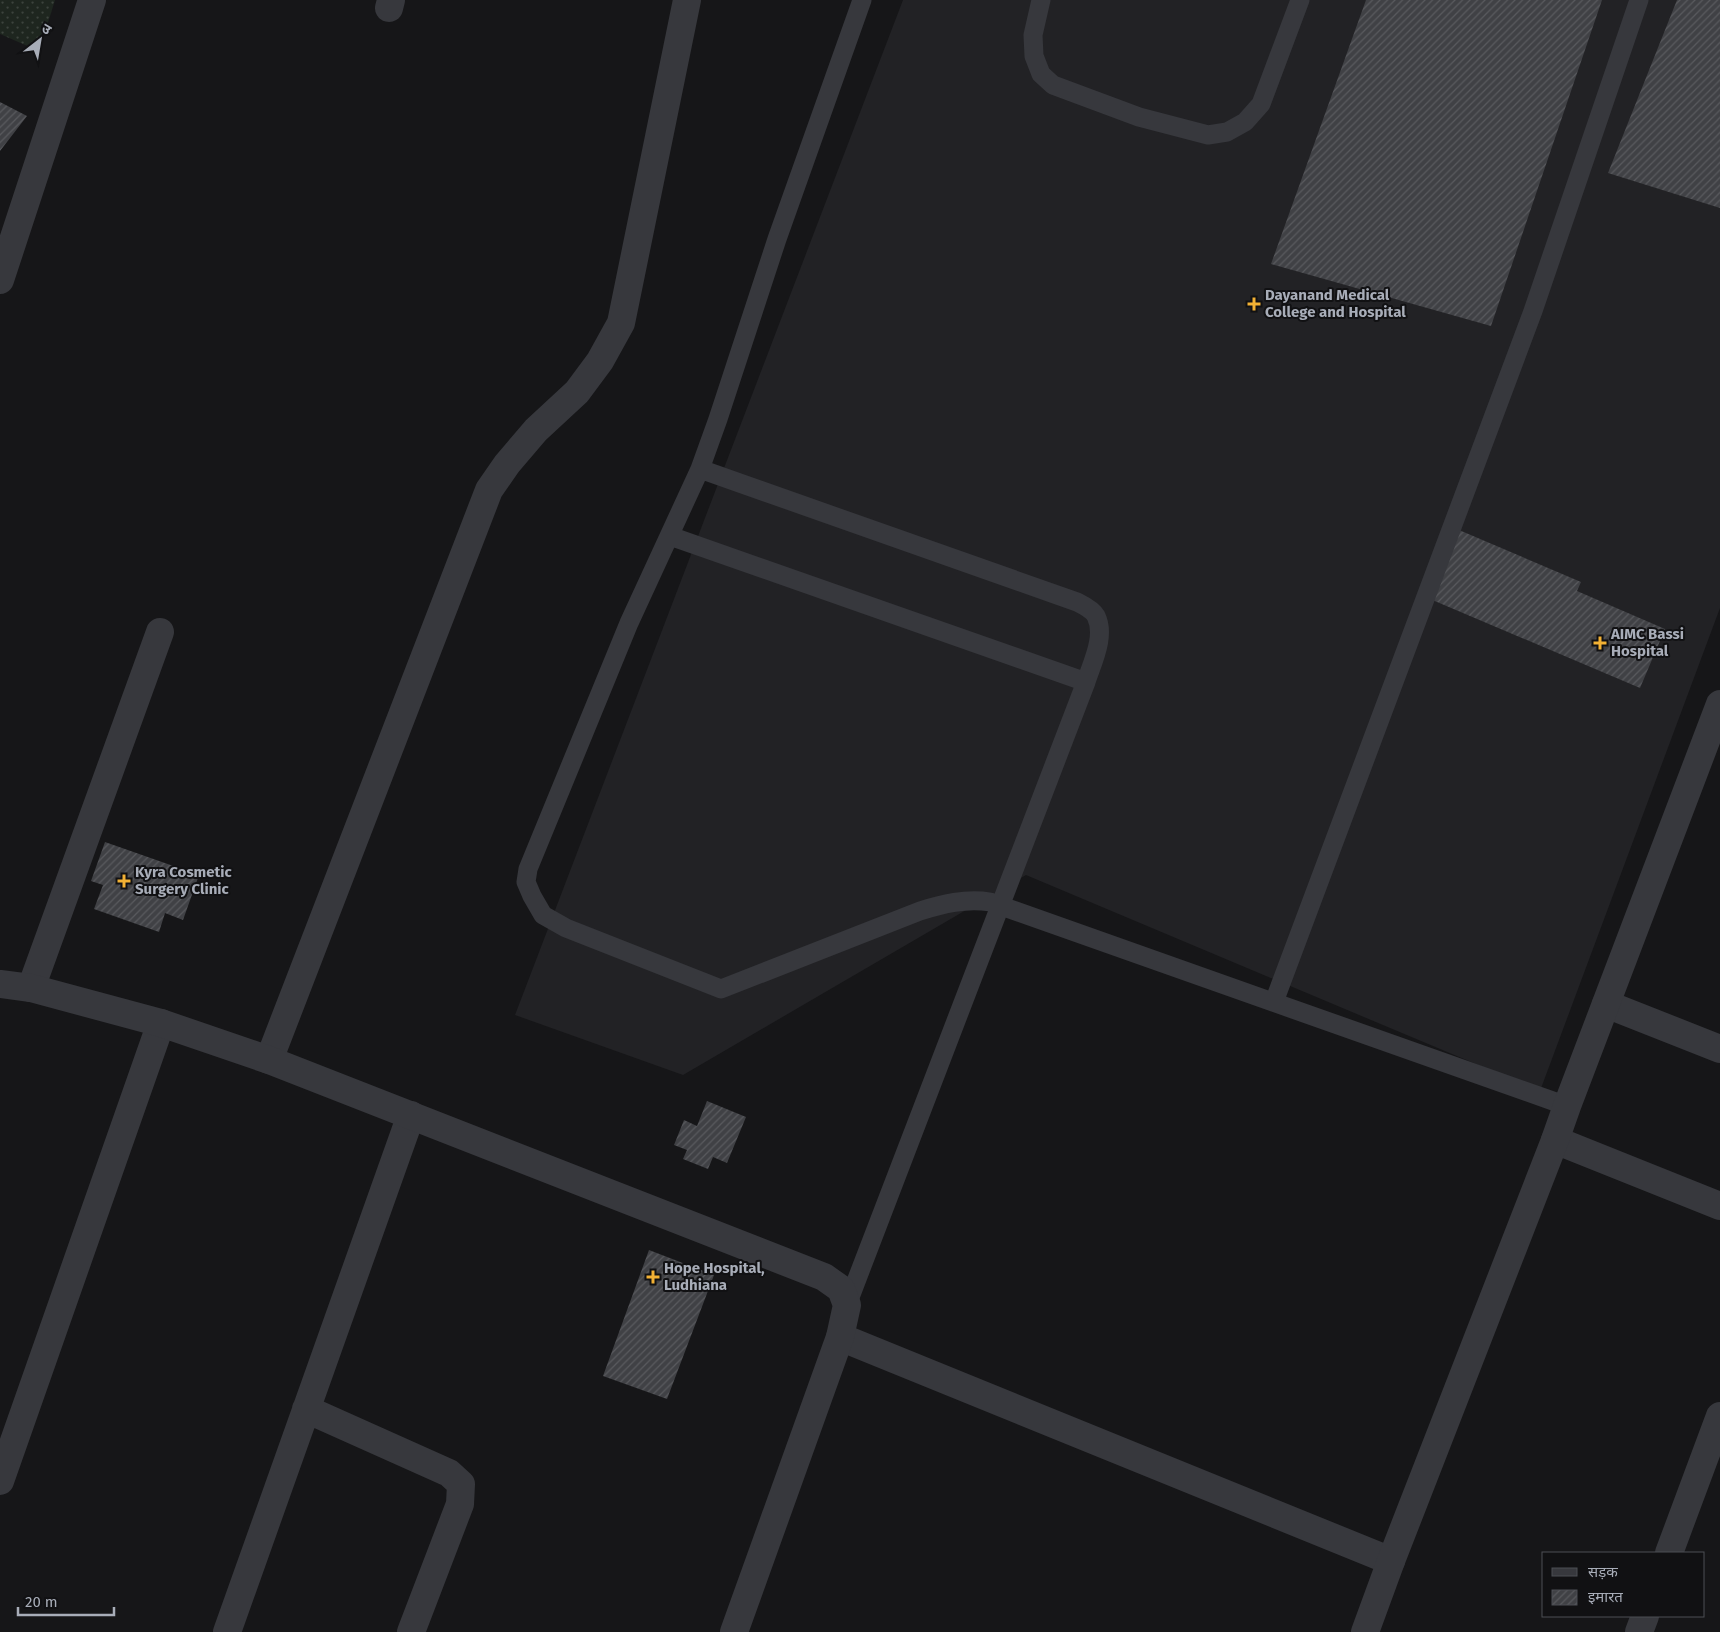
<svg xmlns="http://www.w3.org/2000/svg" width="1720" height="1632" font-family="'Fira Sans','Noto Sans Devanagari',sans-serif">
	<style>
		.built { fill: #222225 }
		.park { fill: url(#park-dots) }
		.building { fill: url(#building-hatch) }
		.lines { fill: none; stroke-linecap: round; stroke-linejoin: round }
		.service { stroke: #37383d; stroke-width: 19 }
		.minor { stroke: #37383d; stroke-width: 28 }
		.tertiary { stroke: #37383d; stroke-width: 28 }
		.poi-dot { fill: #f2b134; stroke: #111113; stroke-width: 2 }
		.labels { text-anchor: middle; stroke-width: 4; stroke-linejoin: round; paint-order: stroke }
		.poi-label { font-size: 15px; font-weight: bold; fill: #a8adb8; stroke: #111113; text-anchor: start }
	</style>
	<defs>
		<pattern id="park-dots" width="8" height="8" patternUnits="userSpaceOnUse" patternTransform="scale(1.25)"><rect width="8" height="8" fill="#1e261f"/><path d="M2 2h.1M6 6h.1" fill="none" stroke="#3c433d" stroke-width="1.8" stroke-linecap="round"/></pattern>
		<pattern id="building-hatch" width="6" height="6" patternUnits="userSpaceOnUse" patternTransform="scale(1.25)"><rect width="6" height="6" fill="#404145"/><path d="M-1 1l2-2M0 6l6-6M5 7l2-2" fill="none" stroke="#595a5e"/></pattern>
	</defs>
	<rect width="100%" height="100%" fill="#161618"/>
	<path class="built" d="M903,0h817v608l-180,483 -514,-216 -343,200 -168,-60z"/>
	<path class="park" d="M0,0h55l-16,51 -39,-17z"/>
	<path class="building" d="M1366,0h236l-111,326 -220,-62z
		M1677,0h43v208l-112,-35z
		M0,102l27,14 -27,35z
		M1459,530l122,52 -4,9 88,38 -25,59 -210,-89z
		M105,842l94,33 -16,45 -18,-7 -6,19 -65,-23 9,-24 -12,-4z
		M707,1101l39,16 -19,46 -14,-6 -5,12 -25,-10 4,-9 -13,-5 10,-25 13,6z
		M649,1250l65,25 -47,124 -64,-23z"/>
	<g class="lines">
		<path class="service" d="M862,0l-85,239 -59,180 -18,50 -71,154 -101,246 -2,13 6,14 11,19 23,13 155,61 199,-78c22,-7 46,-13 70,-9l577,204
			M1041,0l-8,35 1,21 7,18 12,11 86,32 69,18 19,-3 18,-10 16,-18 39,-104
			M700,469l377,133c6,3 15,7 19,14 10,20 -4,47 -10,66l-239,623
			M670,536l416,146
			M1274,1002l259,-691 106,-311"/>
		<path class="minor" d="M389,8l2,-8
			M0,280l92,-280
			M31,988l129,-356
			M1606,1004l114,45
			M269,1060l220,-570 18,-26 29,-34 41,-38 23,-31 21,-38 66,-323
			M1555,1140l165,66
			M840,1337l551,224
			M306,1409l143,64 12,11 -1,20 -49,128
			M0,1481l161,-458
			M1669,1553l51,-137
			M227,1632l184,-517
			M1639,1632l6,-16"/>
		<path class="tertiary" d="M0,984l31,4 130,35 108,37 555,217 17,12 6,16 -7,32 -106,295
			M1365,1632l26,-71 164,-421 12,-34 153,-402"/>
	</g>
	<g class="poi-dot">
		<path d="M1251.5 296.5h5v5h5v5h-5v5h-5v-5h-5v-5h5z"/>
		<path d="M1597.5 635.5h5v5h5v5h-5v5h-5v-5h-5v-5h5z"/>
		<path d="M121.5 873.5h5v5h5v5h-5v5h-5v-5h-5v-5h5z"/>
		<path d="M650.5 1269.5h5v5h5v5h-5v5h-5v-5h-5v-5h5z"/>
	</g>
	<g class="labels">
		<g class="poi-label">
			<text x="1265" y="300">Dayanand Medical<tspan x="1265" dy="17">College and Hospital</tspan></text>
			<text x="1611" y="639">AIMC Bassi<tspan x="1611" dy="17">Hospital</tspan></text>
			<text x="135" y="877">Kyra Cosmetic<tspan x="135" dy="17">Surgery Clinic</tspan></text>
			<text x="664" y="1273">Hope Hospital,<tspan x="664" dy="17">Ludhiana</tspan></text>
		</g>
	</g>
	<rect x="1542" y="1552" width="162" height="65" fill="#111113" stroke="#4d4f55"/>
	<rect x="1552" y="1568" width="25" height="8" fill="#37383d" stroke="#4d4f55"/>
	<text x="1588" y="1577" font-size="15" fill="#a8adb8">सड़क</text>
	<rect x="1552" y="1590" width="25" height="15" fill="url(#building-hatch)" stroke="#4d4f55"/>
	<text x="1588" y="1602" font-size="15" fill="#a8adb8">इमारत</text>
	<g transform="translate(40 40) rotate(31)" stroke="#111113" stroke-width="4" paint-order="stroke">
	<path d="M0-4L9 19L0 12L-9 19Z" fill="#a8adb8"/>
	<text y="-8" font-size="14" font-weight="bold" text-anchor="middle" fill="#a8adb8">उ</text>
	</g>
	<path d="M18 1607v8h96v-8" fill="none" stroke="#a8adb8" stroke-width="2.5"/>
	<text x="25" y="1607" font-size="15" fill="#a8adb8" stroke="#111113" stroke-width="4" paint-order="stroke">20 m</text>
</svg>
